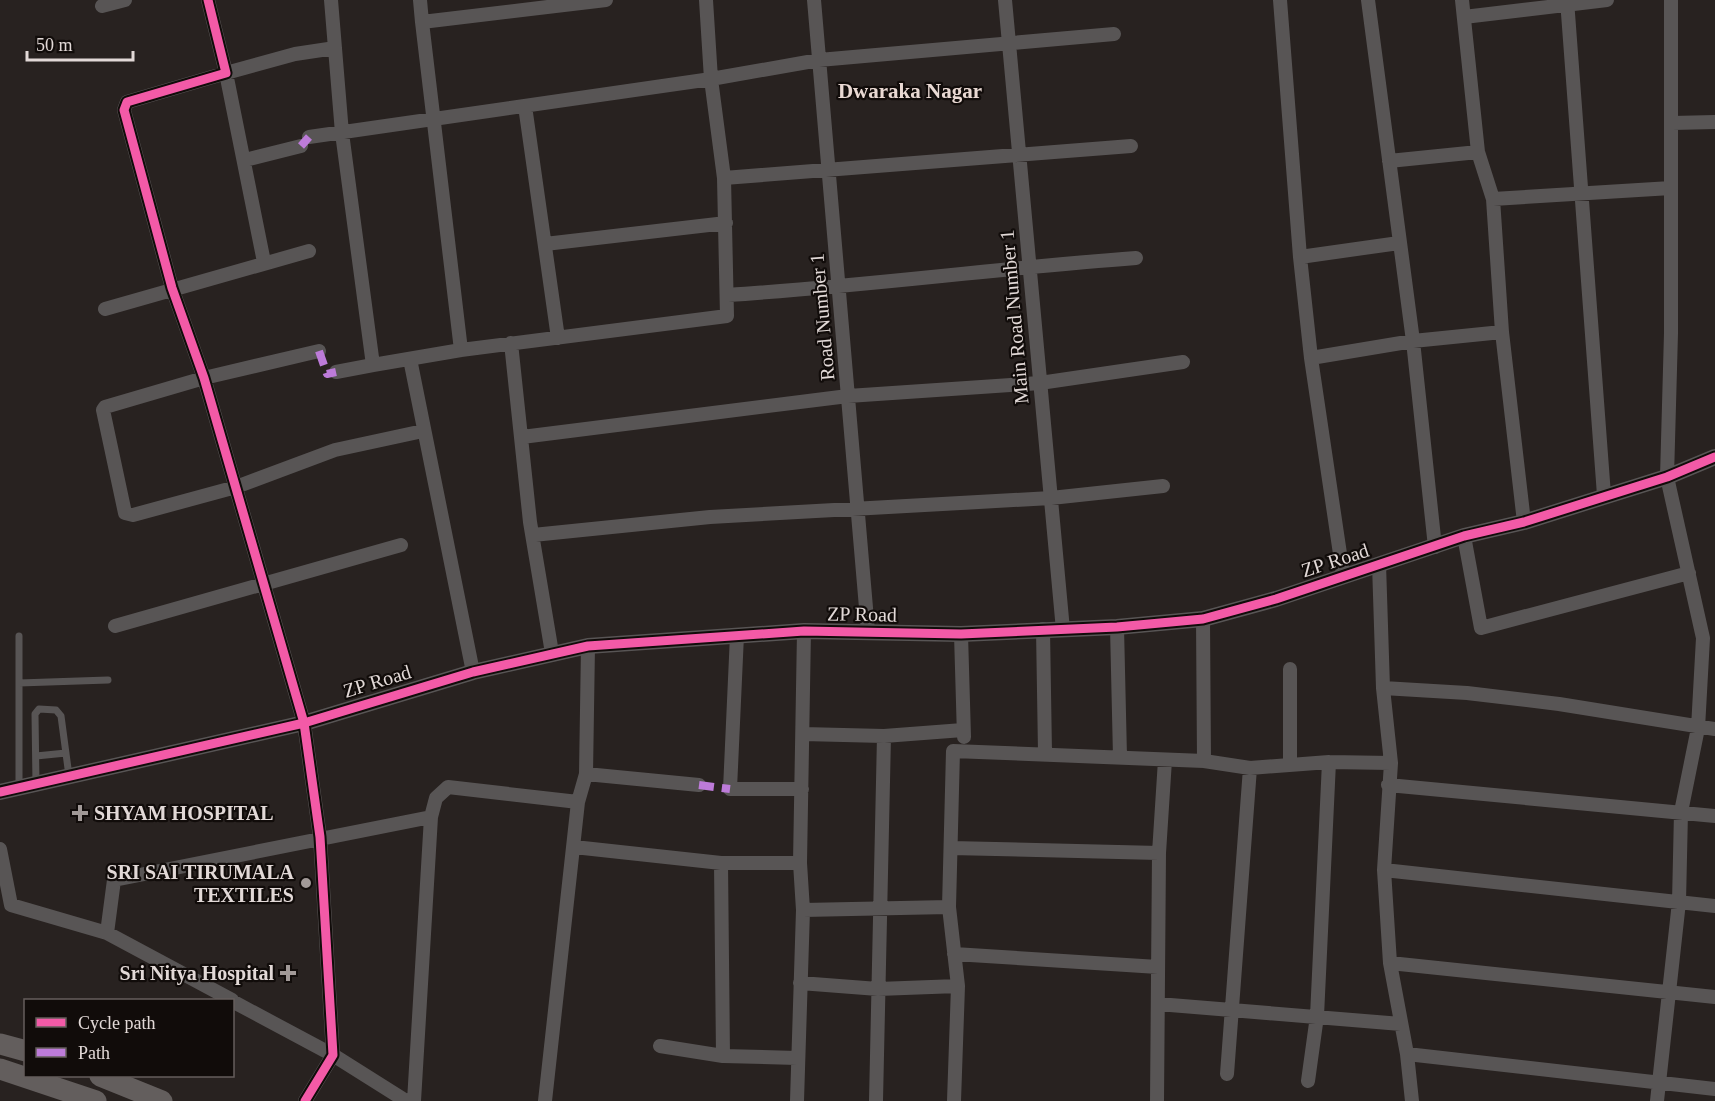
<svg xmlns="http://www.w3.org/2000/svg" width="1715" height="1101" font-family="'Times New Roman',serif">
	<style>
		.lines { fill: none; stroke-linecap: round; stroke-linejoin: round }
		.service { stroke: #585555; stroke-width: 7 }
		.minor { stroke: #585555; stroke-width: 14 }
		.tertiary { stroke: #585555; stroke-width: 16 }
		.primary { stroke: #635e5d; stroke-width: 21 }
		.quiet { stroke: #bd7bd9; stroke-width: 8; stroke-dasharray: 15 8; stroke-linecap: butt }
		.cycleway-casing { stroke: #110c0a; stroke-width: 13 }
		.cycleway { stroke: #f35aa7; stroke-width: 9 }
		.poi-dot { fill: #a19997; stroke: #110c0a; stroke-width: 2 }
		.labels { text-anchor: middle; stroke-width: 4.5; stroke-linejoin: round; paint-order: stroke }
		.street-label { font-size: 20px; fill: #e2d9d7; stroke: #110c0a }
		.poi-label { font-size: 20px; font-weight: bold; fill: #e2d9d7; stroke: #110c0a; text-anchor: end }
		.neighbourhood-label { font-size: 21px; font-weight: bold; fill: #e9d9d3; stroke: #110c0a }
	</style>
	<rect width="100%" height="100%" fill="#282220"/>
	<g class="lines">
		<path class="service" d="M19,683l89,-3
			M36,756l30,-3
			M36,784l-1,-70 4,-5 17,1 5,6 8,60
			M19,787v-151"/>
		<path class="minor" d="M208,0l18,73 -99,29 -3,8 48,178 32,90 100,345 16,114 13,218 -28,46
			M331,0l11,133 31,232 88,-15 266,-34 -3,-138 -13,-99 -5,-79
			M420,0l2,22
			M814,0l54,631
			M1005,0l58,630
			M1280,0l20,257 11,101 32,216
			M1368,0l45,341 22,206
			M1462,0l16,152 15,47 9,133 22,190
			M1567,0l37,495
			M102,6l23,-6
			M1464,17l143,-17
			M525,106l33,232
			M1672,123l43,-1
			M309,137l402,-58 108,-19 295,-26
			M245,160l56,-14
			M1389,161l89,-9
			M724,178l407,-32
			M1493,199l178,-11
			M545,244l181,-21
			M1300,257l99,-14
			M264,262l-38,-189 69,-19 40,-6
			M728,295c136,-9 272,-27 408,-37
			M105,309l204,-58
			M511,343l19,179 22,131
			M461,350l-39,-328 184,-22
			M319,351l-115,27 -99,29 -2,3 22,103 8,2 103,-28 99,-37 88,-19
			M1311,358l102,-17 89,-9
			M410,359l63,313
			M336,372l37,-7
			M522,437l326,-41 192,-13 143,-21
			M533,535l177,-18 341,-19 112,-12
			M1464,536l17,92 208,-55
			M1379,564l4,124 8,75 -7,107 6,93 17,91 5,47
			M1203,619l1,142
			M115,626l286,-81
			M1117,627l3,130
			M1043,629l2,124
			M961,634l3,103
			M737,635l-7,154h72
			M1290,669v96
			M1383,688l84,5 92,11 156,25
			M803,734l81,2 79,-6
			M586,774l113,11
			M1388,785l327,31
			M574,847l147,16h79
			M951,848l208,5
			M0,849l11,56 96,28 125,67
			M721,863l2,193
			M1384,870l331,36
			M803,910l146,-3
			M107,933l7,-53 317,-63
			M954,954l204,13
			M1390,963l325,34
			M800,983l78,6 80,-3
			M232,1001l101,54 73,46
			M1158,1004l243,20
			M660,1046l63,10 74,2
			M1407,1054l308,35
			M1227,1074l23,-306
			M1308,1081l9,-65 12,-254
			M414,1101l17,-284 5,-19 12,-11 130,15
			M545,1101l33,-299 8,-28 2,-128
			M797,1101l6,-191 -3,-47 4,-232
			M876,1101l8,-365
			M954,1101l4,-115 -9,-79 4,-156 251,10 46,7 79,-6 62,1
			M1157,1101l2,-248 6,-93
			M1657,1101l22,-199 2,-90 17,-84 5,-90 -36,-161 4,-144v-333"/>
		<path class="tertiary" d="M0,792l304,-69 169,-51 115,-26 216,-15 157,3 156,-7 86,-8 73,-20 188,-63 60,-14 143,-45 48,-20"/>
		<path class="primary" d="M0,1044l26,7
			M0,1069l96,32
			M100,1076l62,25"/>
		<path class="quiet" d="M301,146l8,-9
			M319,351l8,23 9,-2
			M699,785l31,4"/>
		<g class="cycleway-casing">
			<path id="cycleway" d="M208,0l18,73 -99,29 -3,8 48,178 32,90 100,345 16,114 13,218 -28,46
				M0,792l304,-69 169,-51 115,-26 216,-15 157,3 156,-7 86,-8 73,-20 188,-63 60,-14 143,-45 48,-20"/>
		</g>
		<use href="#cycleway" class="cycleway"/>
	</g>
	<g class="poi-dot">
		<path d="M77 804h6v6h6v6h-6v6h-6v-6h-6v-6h6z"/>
		<circle cx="306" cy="883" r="6"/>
		<path d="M285 964h6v6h6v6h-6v6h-6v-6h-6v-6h6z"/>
	</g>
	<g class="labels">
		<g class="street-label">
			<text transform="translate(822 317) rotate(-95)" y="7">Road Number 1</text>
			<text transform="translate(1014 317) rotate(-95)" y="7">Main Road Number 1</text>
			<text transform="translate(1335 560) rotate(-18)" y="7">ZP Road</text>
			<text transform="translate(862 614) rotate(1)" y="7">ZP Road</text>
			<text transform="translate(377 681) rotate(-17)" y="7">ZP Road</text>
		</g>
		<g class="poi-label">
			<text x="94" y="820" text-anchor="start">SHYAM HOSPITAL</text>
			<text x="294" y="879">SRI SAI TIRUMALA<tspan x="294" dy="23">TEXTILES</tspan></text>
			<text x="274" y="980">Sri Nitya Hospital</text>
		</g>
		<g class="neighbourhood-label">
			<text x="910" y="98">Dwaraka Nagar</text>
		</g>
	</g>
	<rect x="24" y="999" width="210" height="78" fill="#110c0a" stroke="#655e5c" stroke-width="1.5"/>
	<rect x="36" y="1018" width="30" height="9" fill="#f35aa7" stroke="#655e5c" stroke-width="1.5"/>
	<text x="78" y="1029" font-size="18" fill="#e2d9d7">Cycle path</text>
	<rect x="36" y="1048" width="30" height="9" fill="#bd7bd9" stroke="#655e5c" stroke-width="1.5"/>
	<text x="78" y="1059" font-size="18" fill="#e2d9d7">Path</text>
	<path d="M27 51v9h106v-9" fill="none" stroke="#e2d9d7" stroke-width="3"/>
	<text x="36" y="51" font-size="18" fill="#e2d9d7" stroke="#110c0a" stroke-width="4.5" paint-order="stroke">50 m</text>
</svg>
